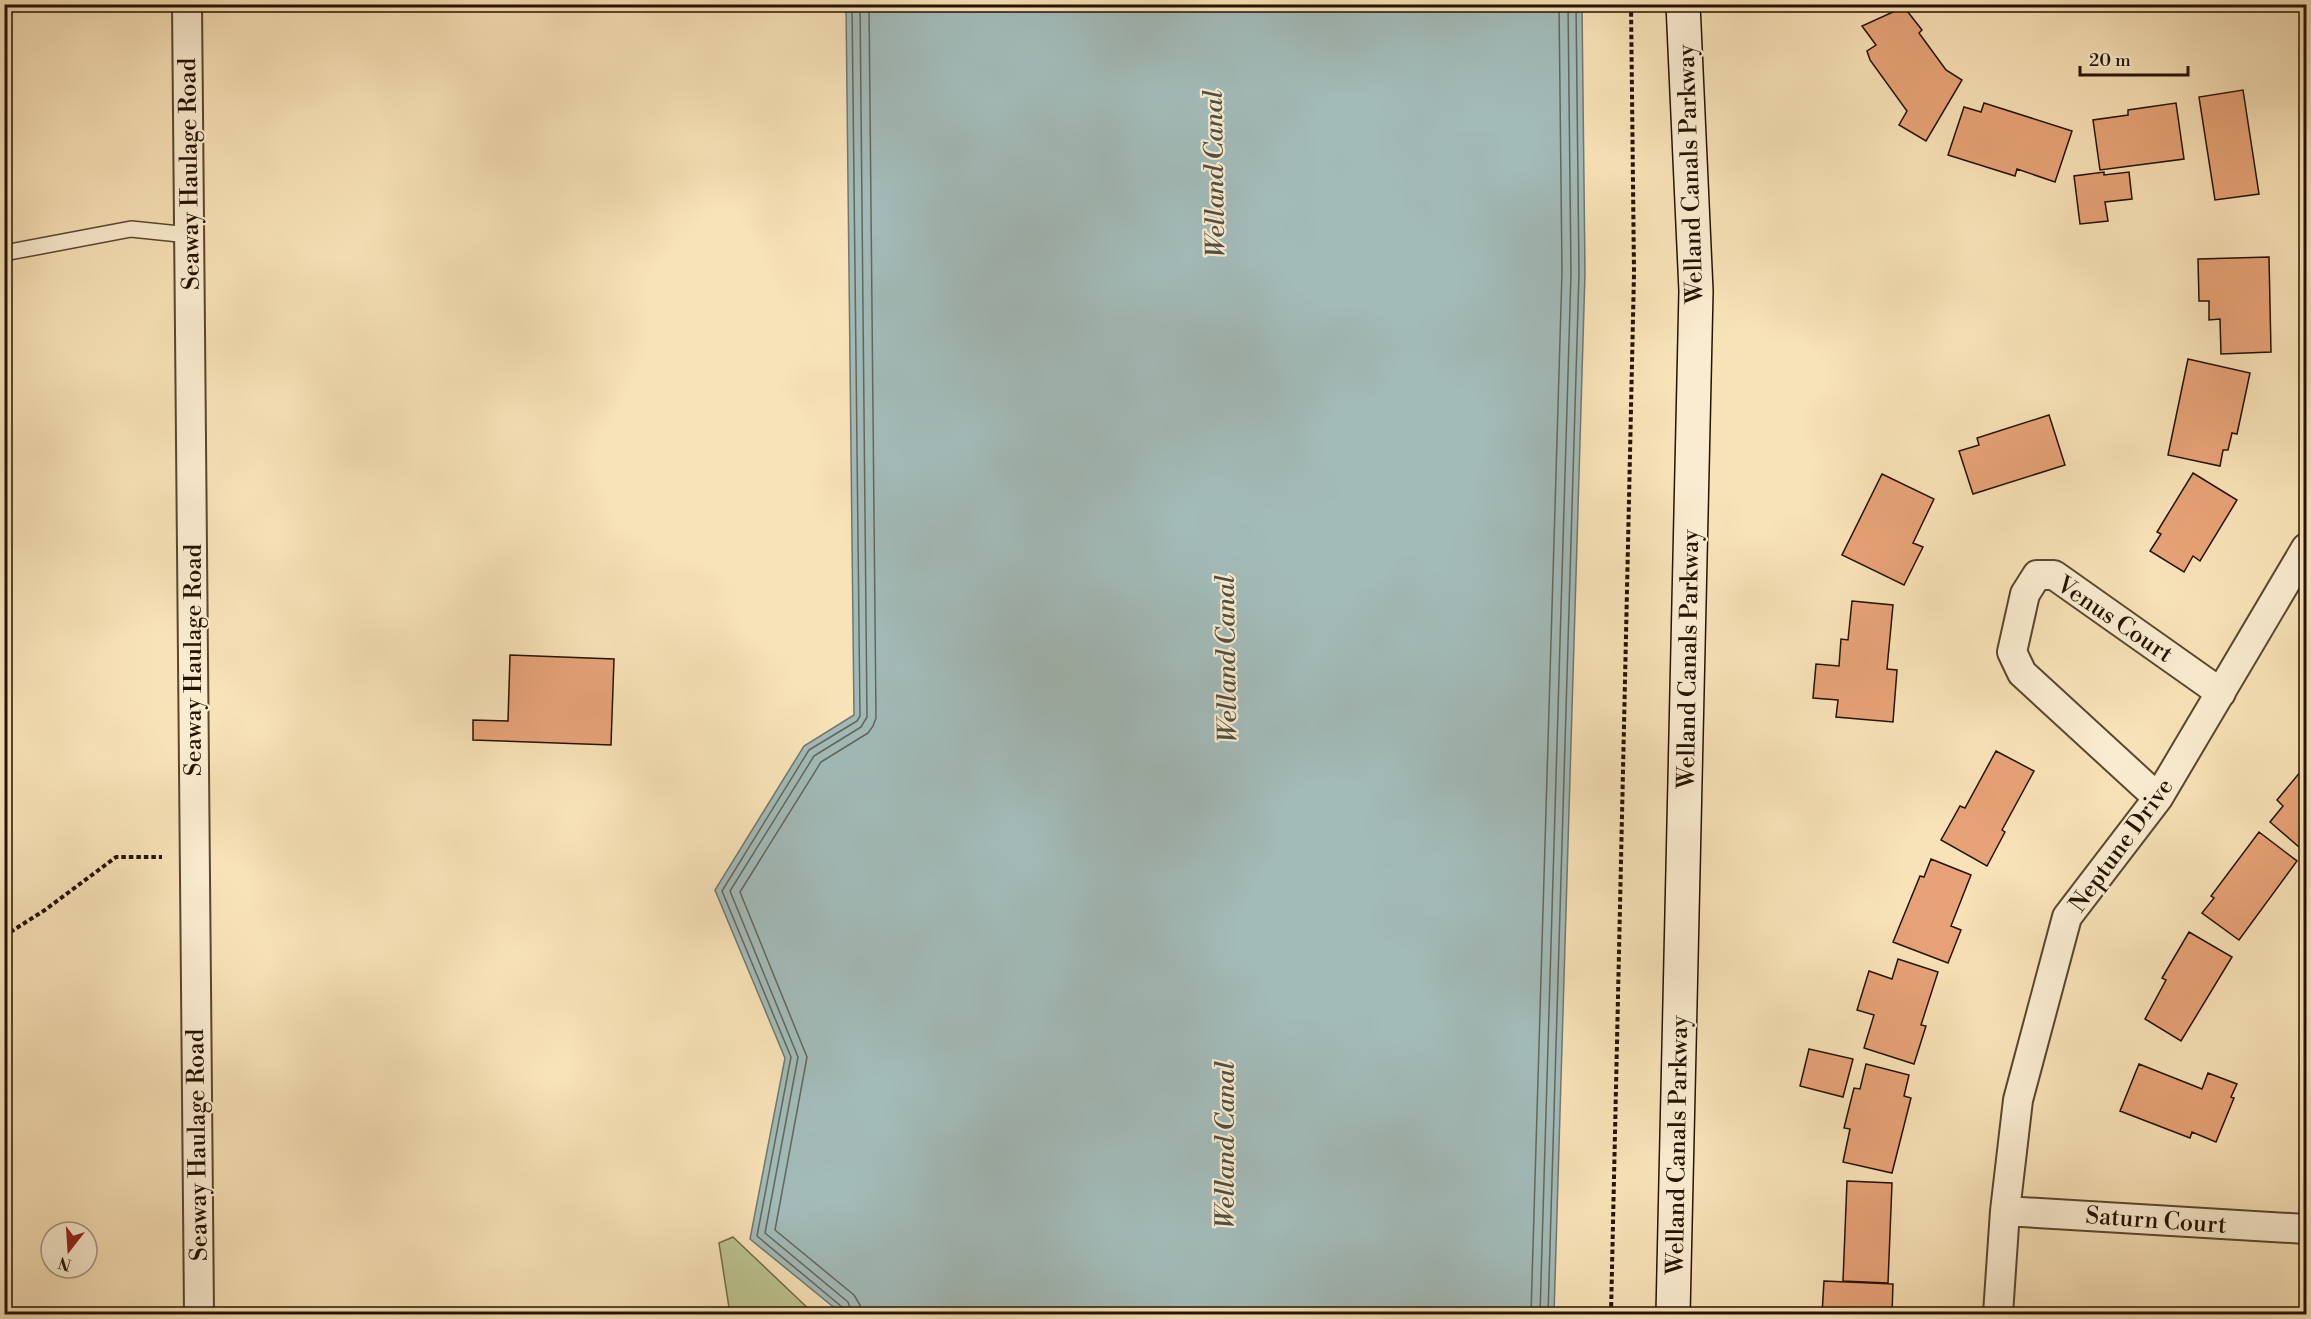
<svg xmlns="http://www.w3.org/2000/svg" width="2311" height="1319" font-family="'Libre Bodoni',serif">
	<style>
		.green { fill: #bcc38f; stroke: #706b48; stroke-width: 1.5 }
		.water { fill: #a2bbb9; stroke: #70786f; stroke-width: 1.5 }
		.lines { fill: none; stroke-linecap: round; stroke-linejoin: round }
		.shore { stroke: #63675c; stroke-width: 1.5 }
		.building { fill: #e7a377; stroke: #241300; stroke-width: 1.5 }
		.service-casing { stroke: #59472e; stroke-width: 18 }
		.minor-casing { stroke: #59472e; stroke-width: 32 }
		.secondary-casing { stroke: #241300; stroke-width: 36 }
		.path { stroke: #241300; stroke-width: 4; stroke-dasharray: 4.5 3; stroke-linecap: butt }
		.service { stroke: #faecd0; stroke-width: 15 }
		.minor { stroke: #faecd0; stroke-width: 28 }
		.secondary { stroke: #faecd0; stroke-width: 33 }
		.labels { text-anchor: middle; stroke-width: 4.5; stroke-linejoin: round; paint-order: stroke }
		.street-label { font-size: 24px; fill: #241300; stroke: #faecd0 }
		.water-label { font-size: 26px; font-style: italic; fill: #504e41; stroke: #faecd0 }
	</style>
	<rect width="100%" height="100%" fill="#f8e2b7"/>
	<filter id="stains"><feTurbulence type="fractalNoise" baseFrequency=".00333" numOctaves="4"/><feColorMatrix values="0 0 0 0 .2 0 0 0 0 .09 0 0 0 0 .02 0 0 0 .5 -.17"/></filter>
	<radialGradient id="worn" r=".72"><stop offset=".6" stop-color="#630" stop-opacity="0"/><stop offset="1" stop-color="#630" stop-opacity=".3"/></radialGradient>
	<path class="green" d="M733,1237l81,77h-84l-11,-71z"/>
	<path class="water" d="M846,5h736l3,268 -31,1041h-712l-92,-75 35,-181 -70,-168 89,-144 50,-31z"/>
	<g class="lines">
		<path class="shore" d="M845,1314l-3,-7 -85,-71 34,-179 -69,-166 87,-141 48,-29 3,-5 -8,-712
			M852,1314l-4,-12 -83,-69 33,-176 -68,-166 84,-135 47,-29 6,-10 -7,-713
			M861,1314l-1,-9 -6,-10 -79,-65 32,-173 -67,-165 81,-130 47,-29 5,-7 3,-8 -7,-714
			M1531,1314l31,-1042 -3,-268
			M1540,1314l31,-1041 -3,-269
			M1548,1314l31,-1041 -3,-269"/>
	</g>
	<path class="building" d="M1904,7l18,23 -3,3 27,37 16,10 -36,61 -27,-16 8,-14 -37,-51 -3,-9 9,-6 -14,-19z
		M2243,90l16,104 -44,6 -16,-103z
		M1984,103l88,28 -17,51 -38,-13 -2,7 -67,-21 16,-48 17,5z
		M2176,103l8,56 -84,11 -7,-50 35,-5v-5z
		M2104,172v3l25,-3 3,27 -27,3 3,19 -28,3 -6,-48z
		M2269,257l2,95 -50,2 -1,-35 -11,1v-19h-10l-1,-42z
		M2188,359l62,14 -13,61 -5,-1 -4,17h-5l-3,16 -52,-11z
		M2049,415l16,50 -92,29 -14,-43 20,-6 -2,-7z
		M2193,473l44,27 -37,61 -7,-5 -9,16 -34,-21 11,-17 -4,-2z
		M1882,474l52,25 -21,44 10,4 -19,38 -62,-30z
		M1852,601l41,4 -6,64 10,1 -4,52 -57,-5 2,-17 -25,-2 3,-34 23,2 2,-27 7,1z
		M510,655l104,4 -3,86 -138,-5v-20l35,1z
		M1996,751l38,20 -32,59 3,2 -18,34 -46,-26 19,-34 5,2z
		M2306,765v88l-36,-31 13,-16 -6,-6z
		M2259,832l38,29 -58,79 -37,-27 12,-15 -3,-2z
		M1931,859l40,16 -20,51 10,4 -13,33 -55,-21 27,-66 4,1z
		M2189,932l43,25 -51,84 -36,-22 21,-39 -4,-2z
		M1898,959l40,13 -17,53 5,1 -12,38 -50,-16 10,-33 -17,-5 12,-39 23,8z
		M1809,1049l44,10 -10,38 -43,-11z
		M1866,1064l43,11 -5,21 7,2 -19,75 -49,-11 7,-33 -6,-1 10,-40 6,1z
		M2139,1064l63,25 6,-16 29,11 -6,13 3,1 -18,44 -24,-10 -2,6 -70,-27z
		M1847,1181l45,2 -4,100 -45,-2z
		M1824,1281l69,3 -1,30h-70z"/>
	<g class="lines">
		<g class="service-casing">
			<path id="service" d="M4,253l127,-24 58,6"/>
		</g>
		<g class="minor-casing">
			<path id="minor" d="M187,4l12,1310
				M2158,798l-136,-125 -10,-21 13,-58 12,-19h17l167,118
				M2005,1211l301,18
				M1998,1314l7,-103 13,-111 49,-183 91,-119 148,-250"/>
		</g>
		<g class="secondary-casing">
			<path id="secondary" d="M1673,1314l23,-1023 -13,-287"/>
		</g>
		<path class="path" d="M4,936l41,-26 71,-53h46
			M1611,1314l23,-1041 -3,-269"/>
		<use href="#service" class="service"/>
		<use href="#minor" class="minor"/>
		<use href="#secondary" class="secondary"/>
	</g>
	<g class="labels">
		<g class="street-label">
			<text transform="translate(189 174) rotate(-91)" y="8">Seaway Haulage Road</text>
			<text transform="translate(1690 174) rotate(-92)" y="8">Welland Canals Parkway</text>
			<text transform="translate(2115 619) rotate(34)" y="8">Venus Court</text>
			<text transform="translate(1688 659) rotate(-89)" y="8">Welland Canals Parkway</text>
			<text transform="translate(193 660) rotate(-90)" y="8">Seaway Haulage Road</text>
			<text transform="translate(2121 845) rotate(-54)" y="8">Neptune Drive</text>
			<text transform="translate(197 1145) rotate(-91)" y="8">Seaway Haulage Road</text>
			<text transform="translate(1677 1145) rotate(-89)" y="8">Welland Canals Parkway</text>
			<text transform="translate(2156 1220) rotate(4)" y="8">Saturn Court</text>
		</g>
		<g class="water-label">
			<text transform="translate(1214 174) rotate(-91)" y="9">Welland Canal</text>
			<text transform="translate(1226 659) rotate(-91)" y="9">Welland Canal</text>
			<text transform="translate(1225 1145) rotate(-90)" y="9">Welland Canal</text>
		</g>
	</g>
	<rect width="2311" height="1319" fill="none" stroke="#f8e2b7" stroke-width="24"/>
	<rect x="6" y="6" width="2299" height="1307" fill="none" stroke="#241300" stroke-width="3"/>
	<rect x="12" y="12" width="2287" height="1295" fill="none" stroke="#241300" stroke-width="1.5"/>
	<g transform="translate(69 1250) rotate(197)"><circle r="28" fill="#faecd0" stroke="#a4957d" stroke-width="1.5"/>
	<path d="M0-4.5L10 22L0 15L-10 22Z" fill="#8f2418"/>
	<text y="-9" font-size="16" font-weight="bold" text-anchor="middle" fill="#241300">N</text>
	</g>
	<path d="M2080 66v9h108v-9" fill="none" stroke="#241300" stroke-width="3"/>
	<text x="2089" y="66" font-size="18" fill="#241300" stroke="#faecd0" stroke-width="4.5" paint-order="stroke">20 m</text>
	<rect width="100%" height="100%" filter="url(#stains)"/>
	<rect width="100%" height="100%" fill="url(#worn)"/>
</svg>
